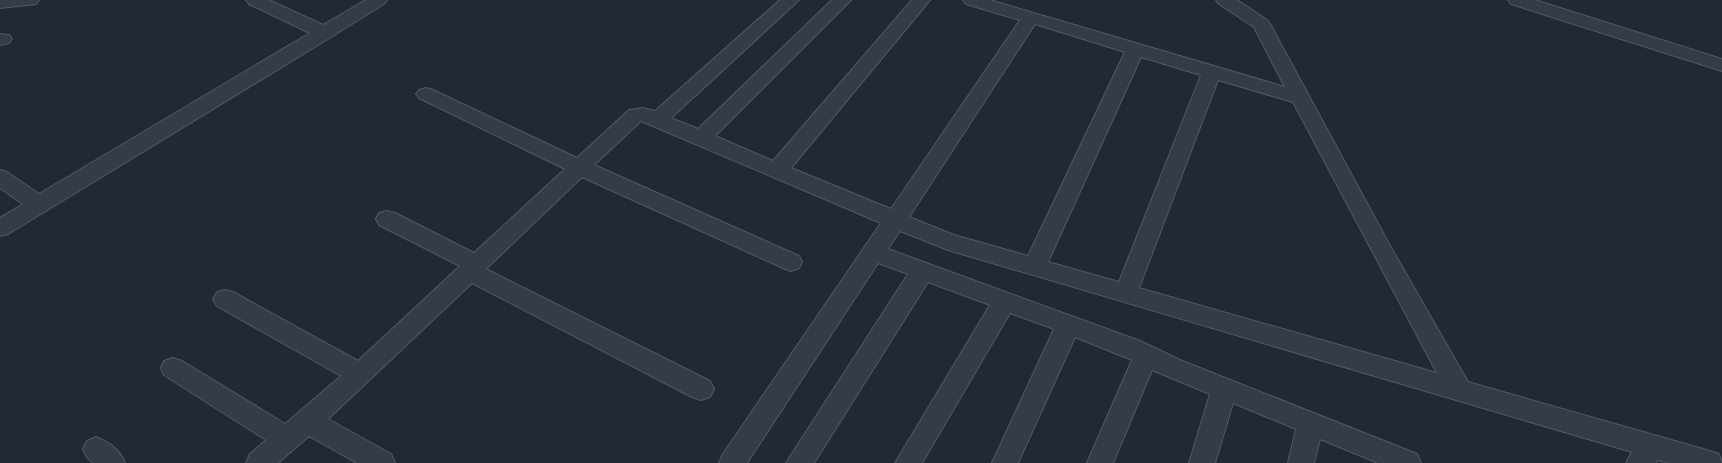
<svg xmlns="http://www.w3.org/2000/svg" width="1722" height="463" font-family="Figtree,sans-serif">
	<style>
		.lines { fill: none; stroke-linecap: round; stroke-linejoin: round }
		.minor-casing { stroke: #525866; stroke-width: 2 }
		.minor { fill: #353b48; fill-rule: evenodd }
	</style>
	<rect width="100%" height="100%" fill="#212937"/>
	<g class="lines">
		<g class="minor-casing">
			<path id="minor" d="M0,0h39l-3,4 -36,4z
				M246,0h23l54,25 43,-25h21l-3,4 -53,33 -323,197 -8,2v-18l23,-14 -23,-16v-18l7,2 32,22 271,-161 -61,-29z
				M780,0h19l-128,118 27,11 134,-129h19l-136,136 58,25 139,-161h18l-139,168 100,41 129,-189 -54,-16 -3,-4h27l295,87 -31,-60 -35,-23 -3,-4h21l30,20 3,4 119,220 79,138 242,69 9,3 3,9h-53l-11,-3 -3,3h-29l6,-11 -684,-202 -48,-19 -12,18 252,92 40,19 237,94 4,9h-43l-58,-24 -6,24h-26l8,-34 -63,-26 -18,60h-26l21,-69 -58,-24 -39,93h-26l45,-103 -57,-23 -57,126h-26l62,-134 -44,-16 -88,150h-27l95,-158 -62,-23 -114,181h-28l122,-189 -30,-11 -131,200h-28l4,-9 158,-231 -240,-102 -47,44 205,91 3,6 -3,6 -8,3 -8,-3 -201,-91 -96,92 224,112 4,8 -4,8 -9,3 -9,-3 -220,-114 -144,136 63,35 4,9h-38l-48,-27 -31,27h-32l4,-9 16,-14 -102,-65 -3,-7 3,-7 9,-3 9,3 103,63 56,-48 -124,-70 -4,-7 4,-7 8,-2 8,2 125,69 102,-95 -81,-41 -3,-6 3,-6 8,-2 8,2 79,40 91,-84 -146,-71 -3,-4 3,-4 7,-2 7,2 144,68 52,-48 14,-2 12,3zM1035,24l90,28 -97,204 -74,-21 -45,-18zM1141,57l60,18 -82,207 -71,-20zM1218,80l75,22 144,271 -298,-85z
				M1508,0h27l187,59v12l-211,-67z
				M0,34l9,1 3,4 -3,4 -9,2z
				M96,437c13,5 24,13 29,26h-32l-6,-6 -4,-8 4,-8z"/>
		</g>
		<use href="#minor" class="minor"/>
	</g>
</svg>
